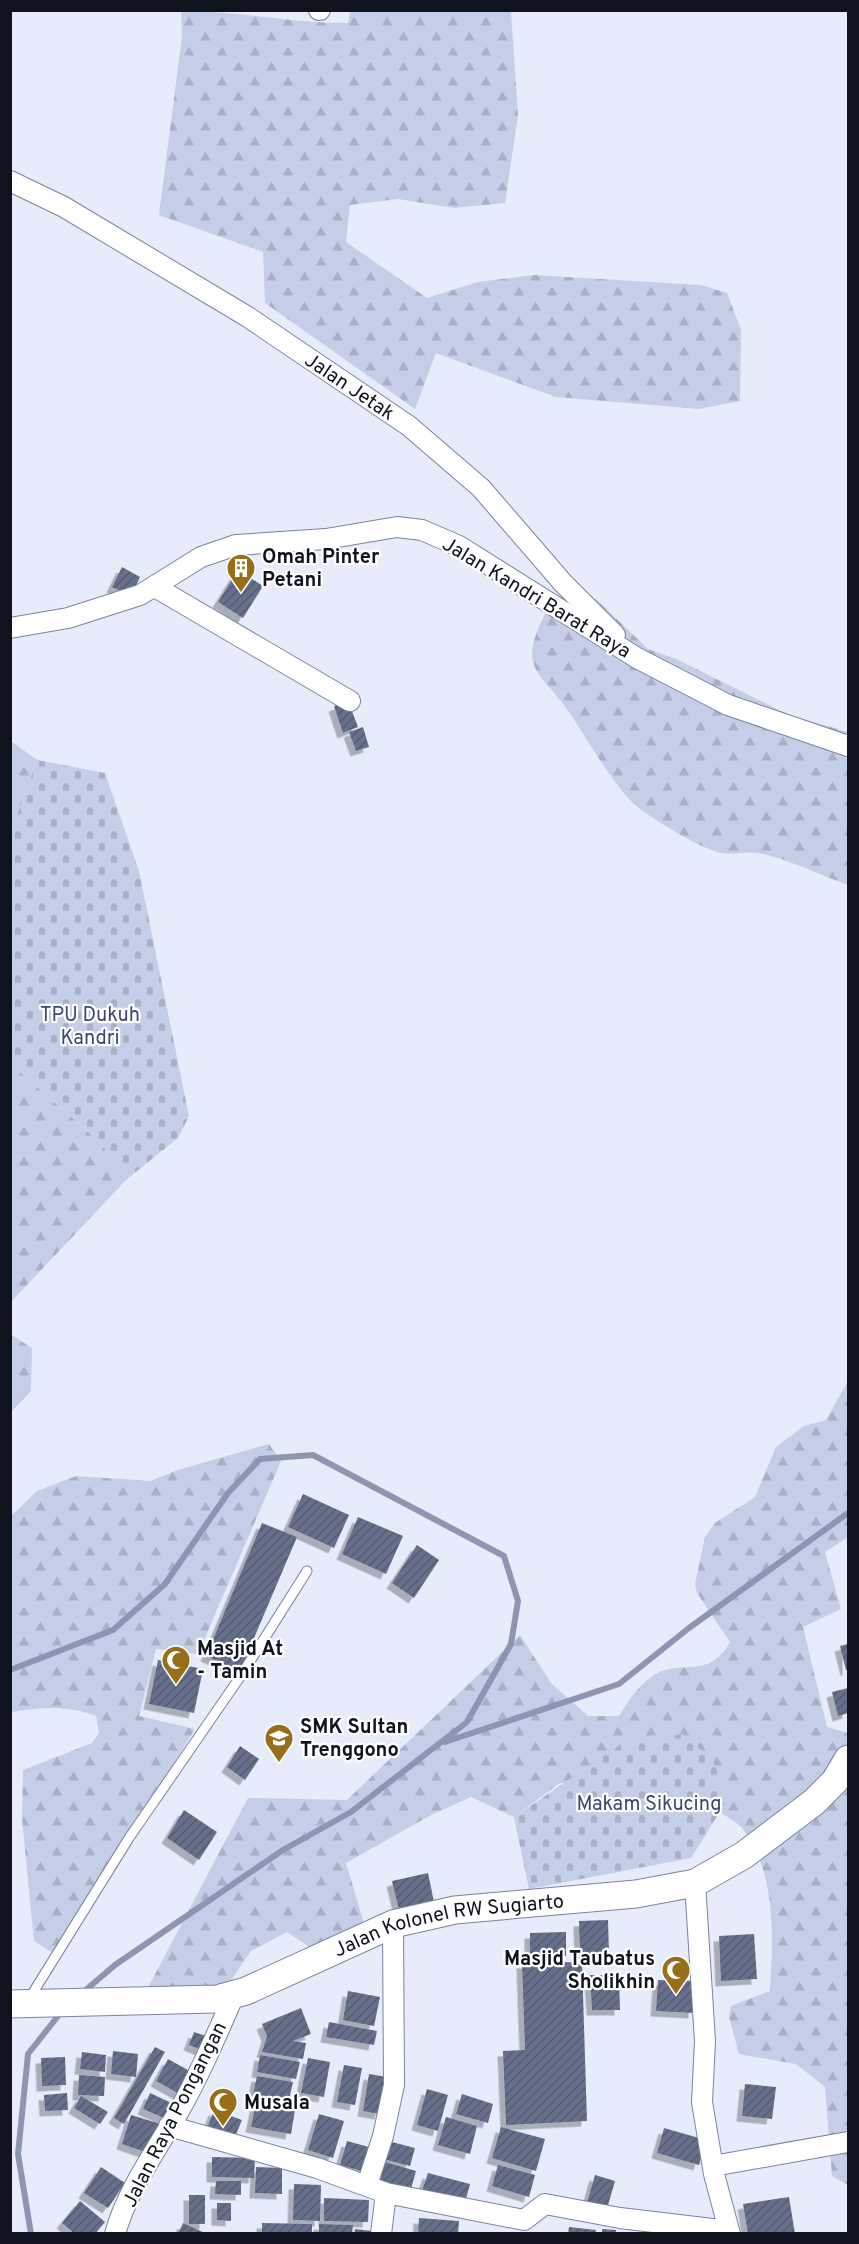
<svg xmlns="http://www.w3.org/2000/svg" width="859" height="2244" font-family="Overpass,sans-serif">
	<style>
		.forest { fill: url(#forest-firs) }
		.cemetery { fill: url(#cemetery-stones) }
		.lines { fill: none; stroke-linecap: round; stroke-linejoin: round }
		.stream { stroke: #8c96b3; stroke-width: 6 }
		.building { fill: url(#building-hatch); filter: url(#shadow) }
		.service-casing { stroke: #7883a3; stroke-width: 11 }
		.minor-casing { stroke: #7883a3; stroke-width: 22 }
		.secondary-casing { stroke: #7883a3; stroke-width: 29 }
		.service { stroke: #fff; stroke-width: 9 }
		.minor { stroke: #fff; stroke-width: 20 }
		.secondary { stroke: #fff; stroke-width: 27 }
		.labels { text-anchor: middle; stroke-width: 4.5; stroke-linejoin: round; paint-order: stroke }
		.street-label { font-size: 20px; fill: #0f131e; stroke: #fff }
		.poi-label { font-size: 20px; font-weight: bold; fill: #0f131e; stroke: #fff; text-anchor: start }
		.park-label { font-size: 20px; fill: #3a4772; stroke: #fff }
	</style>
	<defs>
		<pattern id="forest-firs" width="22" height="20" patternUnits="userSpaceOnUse" patternTransform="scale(1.5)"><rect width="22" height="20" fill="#c5cee7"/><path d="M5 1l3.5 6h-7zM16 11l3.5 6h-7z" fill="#a8b0c6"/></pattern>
		<pattern id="cemetery-stones" width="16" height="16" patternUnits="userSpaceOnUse" patternTransform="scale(1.5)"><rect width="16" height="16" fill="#c5cee7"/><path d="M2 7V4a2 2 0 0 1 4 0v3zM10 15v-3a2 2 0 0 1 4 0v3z" fill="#a8b0c6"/></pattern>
		<pattern id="building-hatch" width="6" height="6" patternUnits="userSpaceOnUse" patternTransform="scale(1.5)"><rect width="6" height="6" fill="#66708b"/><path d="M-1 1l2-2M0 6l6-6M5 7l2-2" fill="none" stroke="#525b71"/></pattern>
		<filter id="shadow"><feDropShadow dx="-5.5" dy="5.5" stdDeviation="0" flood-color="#0004"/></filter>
	</defs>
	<rect width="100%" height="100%" fill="#e7ecfa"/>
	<path class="forest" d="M181,11c56,-1 111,13 167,12l2,-12h161l7,104 -13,88 -51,5 -56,-9 -48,6 -4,37 81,56 51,-16 56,-7 167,10 26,8 14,37 -1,71 -41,8 -143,-12 -120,-44 -21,56 -150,-106 -2,-51 -104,-37 23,-179z
		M596,599l52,50 26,9 115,57 59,17v153c-28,-10 -60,-26 -90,-32 -11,-2 -24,2 -36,0 -20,-3 -81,-40 -94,-55 -22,-25 -40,-58 -59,-86 -30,-43 -52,-42 -24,-98l30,-3z
		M11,741l26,19 -26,72z
		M11,1064l90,79 25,37 -115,122z
		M10,1334l22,14 -1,43 -20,21z
		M848,1381v156l-23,15 16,57 -38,18 24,100 21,6v452l-16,-9 -7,-89 -29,-23 -57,-10 -10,-37 2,-11 39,-15c3,-53 7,-118 -28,-163 -5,-6 -15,-11 -22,-16l8,-13 -168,-16 -46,34 -43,-20 -40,18 -85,48 18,60 -53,25 -24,-16 -36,19 -21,31 -87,15 105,-199 99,2 173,-165 31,48 37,33h31c10,-16 20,-32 37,-42 26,-15 53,6 74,-32l-33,-49 -2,-9 10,-47 10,-14 40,-26 21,-50 28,-21 22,-6z
		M269,1444l12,17 -83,193 -42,-5 -17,67 56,13 -139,226 -22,-14 -12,-122 1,-49 69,-27 7,-10 -3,-17c-30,-11 -54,-9 -85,-4v-196l26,-25 39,-15 74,5 28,-11z"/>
	<path class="cemetery" d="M37,760l68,13 34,98 50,245 -11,22 -52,42 -25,-37 -90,-79v-232z
		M682,1734l30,25 16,40 -37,59 -162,31 -15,-72 106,-72z"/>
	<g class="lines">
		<path class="stream" d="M10,1670l103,-40 52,-46 63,-91 32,-34 53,-4 191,101 14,45 -7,43 -44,78 -116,90 -68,38 -168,115 -34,29
			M445,1742l174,-58 70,-56 159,-115
			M31,2234l-13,-80 10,-100 34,-43"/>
	</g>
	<path class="building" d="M122,567l18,10 -9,19 -19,-9z
		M238,570l25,16 -20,32 -25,-16z
		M345,702l5,4 8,21 -15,6 -9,-27z
		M363,727l6,20 -13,4 -7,-19z
		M303,1494l46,21 -15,33 -46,-21z
		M358,1517l45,19 -17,38 -44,-20z
		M262,1523l35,14 -57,134 -34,-15z
		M417,1545l22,15 -25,38 -22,-15z
		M848,1644v26h-2l-6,-24z
		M158,1660l45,9 -9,44 -45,-9z
		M848,1688v25l-10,3 -6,-24z
		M240,1746l19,13 -14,21 -18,-13z
		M184,1810l33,22 -18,28 -32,-22z
		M428,1873l6,29 -35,8 -7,-29z
		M608,1920l1,33 -29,1 -1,-33z
		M566,1932v24h-36v-23z
		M754,1934l3,45 -36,2 -2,-45z
		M582,1962l5,159 -81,4 -3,-74 22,-1 -3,-87z
		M590,1975h29l1,35h-28z
		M658,1980l38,1 -2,32 -38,-2z
		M348,1991l32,6 -6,29 -31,-6z
		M301,2008l10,26 -18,7 13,2 -3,16 -41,-7 5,-16 -5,-12z
		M329,2022l48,9 -3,14 -48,-8z
		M194,2032l18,6 -5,14 -18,-7z
		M155,2047l10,5 -41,72 -10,-6z
		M113,2051l25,3 -2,23 -25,-3z
		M82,2052l24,3 -1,17 -25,-3z
		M260,2055l40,7 -4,17 -39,-7z
		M65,2057l1,28 -24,1 -1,-28z
		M308,2058l22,4 -6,35 -23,-4z
		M168,2059l27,15 -12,22 -27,-15z
		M344,2065l18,3 -7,37 -18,-3z
		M369,2074l18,3 -7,37 -17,-3z
		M79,2075l26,2 -1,19 -26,-1z
		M257,2076l36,6 -4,18 -36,-6z
		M745,2084l31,3 -4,32 -30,-3z
		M427,2089l21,6 -10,36 -21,-6z
		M67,2093l1,17 -23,1 -1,-16z
		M150,2093l28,13 -7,15 -28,-12z
		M462,2094l31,10 -5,19 -32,-9z
		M81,2096l27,16 -8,12 -26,-16z
		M256,2103l39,7 -4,24 -40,-7z
		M214,2110l28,10 -10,24 -27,-10z
		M319,2114l25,7 -11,37 -25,-8z
		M131,2115l30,9 -10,30 -29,-10z
		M446,2117l31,9 -7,28 -32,-9z
		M501,2127l44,12 -9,32 -44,-13z
		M664,2128l42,12 -7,25 -42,-12z
		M347,2141l29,8 -7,24 -29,-8z
		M388,2141l27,7 -5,18 -27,-7z
		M212,2157l43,1 -1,20 -42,-1z
		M378,2160l38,11 -5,18 -38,-11z
		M498,2165l37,10 -6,22 -37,-11z
		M101,2167l24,16 -17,25 -24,-15z
		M256,2167l26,1v26l-27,-1z
		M428,2173l42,11 -5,19 -43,-12z
		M595,2175l20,6 -9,31 -20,-6z
		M216,2181h25v14l-26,-1z
		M294,2184l27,1 -1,36 -27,-1z
		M189,2195h16v29h-16z
		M789,2197l6,37h-47l-5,-30z
		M324,2198l45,2 -1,22 -44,-1z
		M80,2201l25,21 -10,12h-20l-13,-11z
		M217,2203h14v18l-14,-1z
		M419,2218l40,3 -1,13h-40z
		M183,2223l24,11h-29z
		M262,2223l50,1v10h-50z
		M319,2224l34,1 -1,9h-33z
		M569,2227l27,3 -1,4h-27z
		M355,2229l25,3v2h-26z
		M602,2229l14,1v4h-14z"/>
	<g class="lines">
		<g class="service-casing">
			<path id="service" d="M29,1999l100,-161 111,-161 67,-106"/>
		</g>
		<g class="minor-casing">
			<path id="minor" d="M319,10h1
				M10,181l54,26 184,110 161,109 72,62 82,95 52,52
				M155,587l195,114
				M10,628l58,-10 72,-23 61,-38 35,-12 90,-6 71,-12 25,3 37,16 178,112 91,47 120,41
				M695,1883l10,158 -3,61 12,72 16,60
				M169,2126l148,42 69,25 138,27 21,-16 75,14 109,13
				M713,2166l135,-24
				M367,2185l16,-49 11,-51 -1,-161
				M115,2234c12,-44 41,-83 64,-123 21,-37 38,-77 55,-116
				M381,2234l5,-41"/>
		</g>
		<g class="secondary-casing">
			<g id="secondary">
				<path id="s1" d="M10,2004l207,-5 29,-8 147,-67 62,-14 181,-16 59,-11 49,-28 70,-53 21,-21 13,-22"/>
			</g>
		</g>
		<use href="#service" class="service"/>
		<use href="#minor" class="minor"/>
		<use href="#secondary" class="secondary"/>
	</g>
	<defs>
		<g id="building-pin" transform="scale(1.5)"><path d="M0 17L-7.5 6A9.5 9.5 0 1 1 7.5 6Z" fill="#976f1a" stroke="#fff"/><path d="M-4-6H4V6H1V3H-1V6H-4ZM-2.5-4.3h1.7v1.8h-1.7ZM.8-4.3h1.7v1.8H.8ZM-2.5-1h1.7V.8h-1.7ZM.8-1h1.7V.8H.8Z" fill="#fff"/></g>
		<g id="mosque-pin" transform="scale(1.5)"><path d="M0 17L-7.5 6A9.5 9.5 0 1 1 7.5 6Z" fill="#976f1a" stroke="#fff"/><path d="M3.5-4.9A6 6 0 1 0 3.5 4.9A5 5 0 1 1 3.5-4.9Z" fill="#fff"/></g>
		<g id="school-pin" transform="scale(1.5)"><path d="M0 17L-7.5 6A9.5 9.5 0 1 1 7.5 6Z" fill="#976f1a" stroke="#fff"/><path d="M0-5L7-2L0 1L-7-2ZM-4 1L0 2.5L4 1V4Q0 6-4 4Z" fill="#fff"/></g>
	</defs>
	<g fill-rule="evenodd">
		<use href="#building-pin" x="241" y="568"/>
		<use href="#mosque-pin" x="176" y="1660"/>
		<use href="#school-pin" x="279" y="1738"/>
		<use href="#mosque-pin" x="676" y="1970"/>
		<use href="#mosque-pin" x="223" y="2102"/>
	</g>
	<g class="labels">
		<g class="street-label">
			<text transform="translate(350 386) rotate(34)" y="7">Jalan Jetak</text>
			<text transform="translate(537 597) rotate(31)" y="7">Jalan Kandri Barat Raya</text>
			<text dy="7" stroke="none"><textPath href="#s1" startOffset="453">Jalan Kolonel RW Sugiarto</textPath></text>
			<text transform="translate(174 2114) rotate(-63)" y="7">Jalan Raya Pongangan</text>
		</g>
		<g class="poi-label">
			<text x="262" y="563">Omah Pinter<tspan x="262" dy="23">Petani</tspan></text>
			<text x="197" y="1655">Masjid At<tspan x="197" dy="23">- Tamin</tspan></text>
			<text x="300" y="1733">SMK Sultan<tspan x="300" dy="23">Trenggono</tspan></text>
			<text x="655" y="1965" text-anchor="end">Masjid Taubatus<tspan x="655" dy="23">Sholikhin</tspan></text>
			<text x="244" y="2109">Musala</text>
		</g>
		<g class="park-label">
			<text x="90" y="1021">TPU Dukuh<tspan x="90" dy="23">Kandri</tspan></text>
			<text x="649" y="1810">Makam Sikucing</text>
		</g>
	</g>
	<rect width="859" height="2244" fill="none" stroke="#0f131e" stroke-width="24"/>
</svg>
